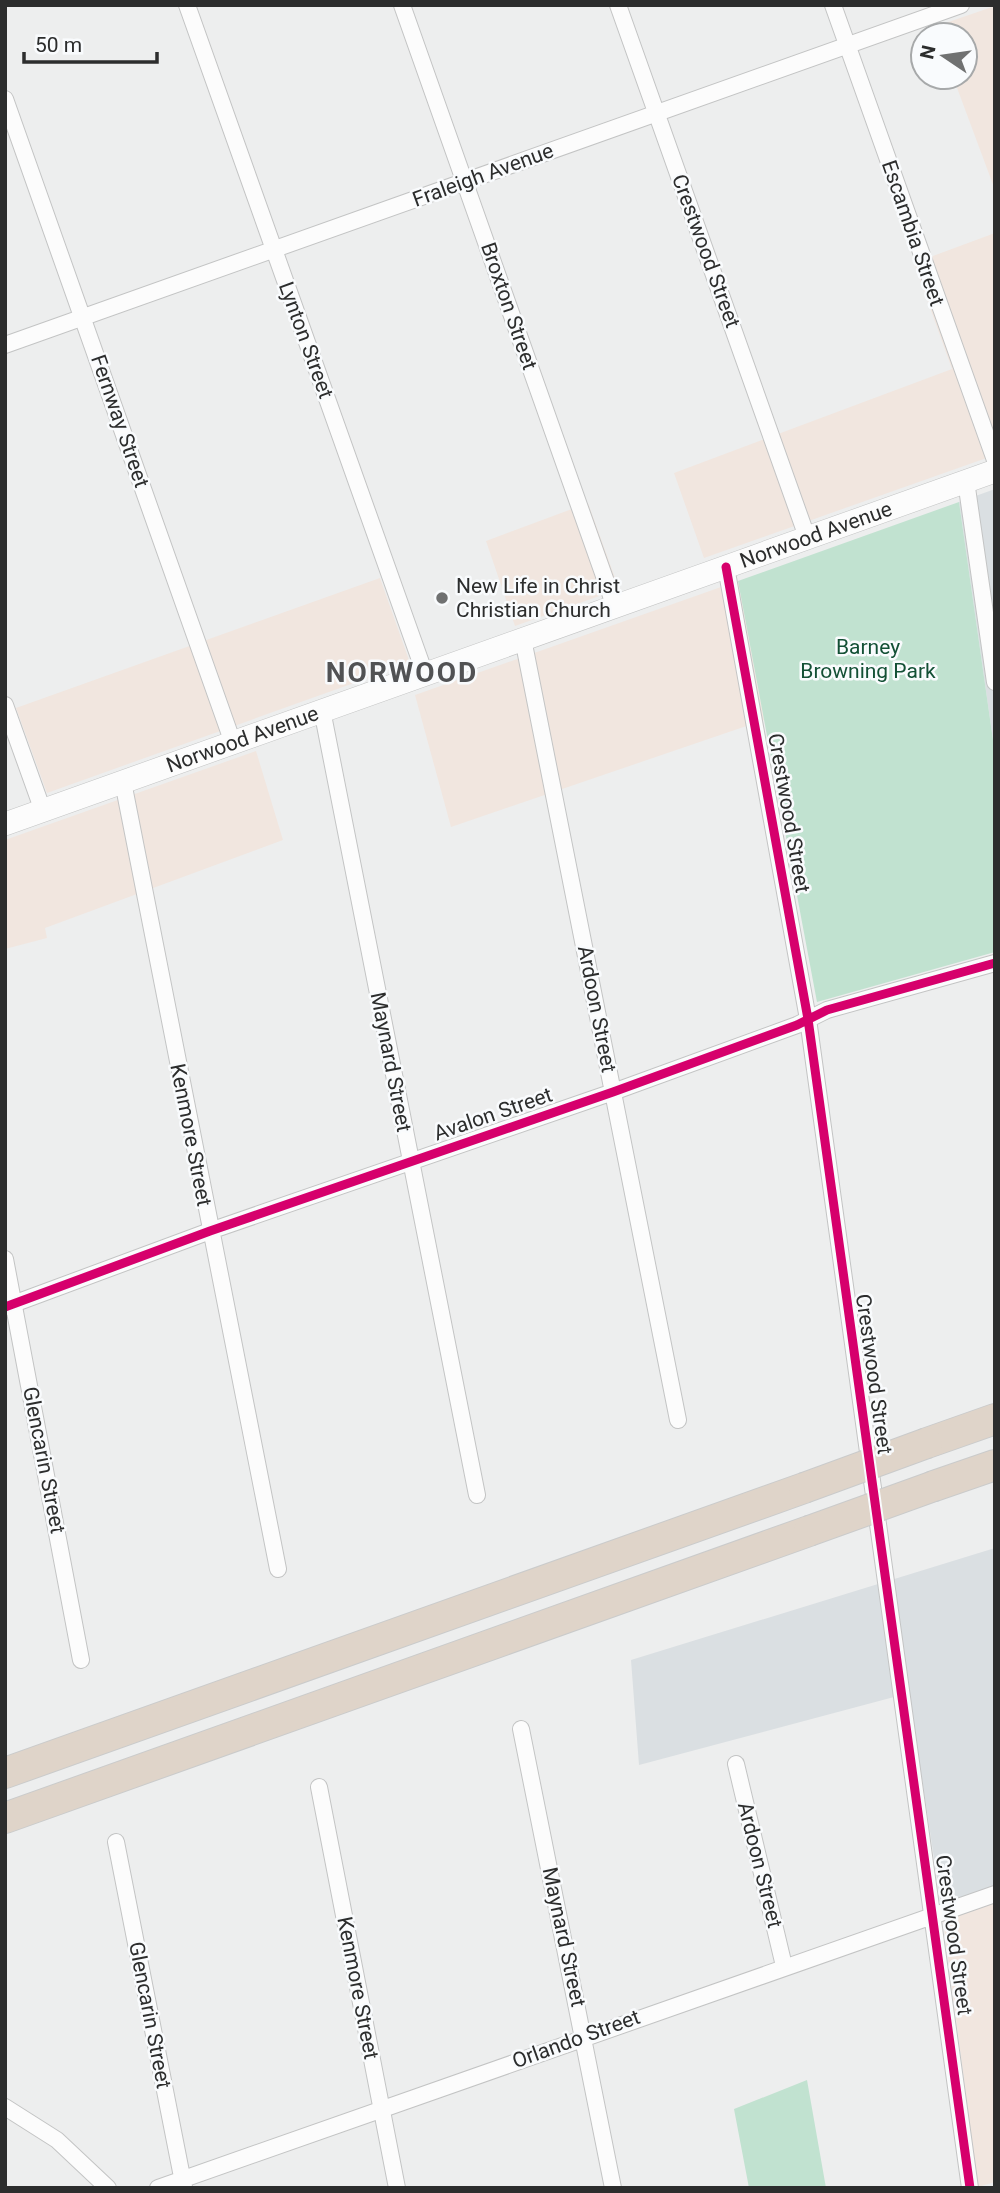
<svg xmlns="http://www.w3.org/2000/svg" width="1000" height="2193" font-family="Roboto,sans-serif">
	<style>
		.commercial { fill: #f1e6df }
		.built { fill: #dadfe2 }
		.green { fill: #c1e2d0 }
		.lines { fill: none; stroke-linecap: round; stroke-linejoin: round }
		.minor-casing { stroke: #c3c4c4; stroke-width: 18 }
		.secondary-casing { stroke: #c3c4c4; stroke-width: 24 }
		.motorway-casing { stroke: #cacbcb; stroke-width: 32 }
		.minor { stroke: #fcfcfc; stroke-width: 16 }
		.secondary { stroke: #fcfcfc; stroke-width: 23 }
		.motorway { stroke: #dfd4c9; stroke-width: 30 }
		.motorway-bridge-casing { stroke: #cacbcb; stroke-width: 32; stroke-linecap: butt }
		.motorway-bridge { stroke: #dfd4c9; stroke-width: 30 }
		.cycleway-casing { stroke: #f9fbfd; stroke-width: 13 }
		.cycleway { stroke: #d6006c; stroke-width: 9 }
		.poi-dot { fill: #707171; stroke: #f9fbfd; stroke-width: 2.5 }
		.labels { text-anchor: middle; stroke-width: 5; stroke-linejoin: round; paint-order: stroke }
		.street-label { font-size: 21px; fill: #2c2d2d; stroke: #f9fbfd }
		.poi-label { font-size: 21px; fill: #2c2d2d; stroke: #f9fbfd; text-anchor: start }
		.park-label { font-size: 21px; fill: #135035; stroke: #f9fbfd }
		.district-label { font-size: 28px; font-weight: bold; letter-spacing: 2px; fill: #515254; stroke: #f9fbfd }
	</style>
	<rect width="100%" height="100%" fill="#edeeee"/>
	<path class="commercial" d="M995,6v184l-42,-113h12v-42h-28l-3,-8z
		M995,233v222l-291,103 -30,-85 278,-104 -38,-106z
		M588,503l31,86 -104,37 -29,-85z
		M380,578l30,85 -363,130 -31,-85z
		M738,581l26,139 -313,107 -36,-132z
		M256,751l27,89 -238,88 2,10 -42,11v-109z
		M995,1887v295l-17,5 -37,-283z"/>
	<path class="built" d="M995,489v265l-36,-252z
		M995,1548v339l-54,17 -32,-211 -270,72 -8,-105z"/>
	<path class="green" d="M959,502l36,252v198l-178,50 -79,-421z
		M807,2080l19,108h-77l-15,-79z"/>
	<g class="lines">
		<g class="minor-casing">
			<path id="minor" d="M187,5l238,669
				M402,5l213,602
				M618,5l189,532
				M833,5l162,455
				M5,99l228,644
				M5,345l956,-340
				M966,481l29,201
				M726,567l82,452 162,1169
				M523,639l155,781
				M5,705l38,106
				M322,710l155,785
				M123,782l155,787
				M5,1259l76,401
				M5,1307l205,-76 403,-139 184,-67 30,-15 168,-47
				M521,1729l92,459
				M736,1764l48,202
				M319,1787l78,401
				M116,1842l68,345
				M5,2107l52,33 51,48
				M158,2188l837,-294"/>
		</g>
		<g class="secondary-casing">
			<g id="secondary">
				<path id="s1" d="M5,824l990,-353"/>
			</g>
		</g>
		<g class="motorway-casing">
			<path id="motorway" d="M927,1443l68,-24
				M934,1486l61,-21
				M5,1773l799,-285
				M5,1818l804,-287"/>
		</g>
		<use href="#minor" class="minor"/>
		<use href="#secondary" class="secondary"/>
		<use href="#motorway" class="motorway"/>
		<g class="motorway-bridge-casing">
			<path id="motorway-bridge" d="M804,1488l123,-45
				M809,1531l125,-45"/>
		</g>
		<use href="#motorway-bridge" class="motorway-bridge"/>
		<g class="cycleway-casing">
			<path id="cycleway" d="M726,567l82,452 162,1169
				M5,1307l205,-76 403,-139 184,-67 30,-15 168,-47"/>
		</g>
		<use href="#cycleway" class="cycleway"/>
	</g>
	<circle class="poi-dot" cx="442" cy="598" r="7"/>
	<g class="labels">
		<g class="street-label">
			<text transform="translate(483 175) rotate(-20)" y="7">Fraleigh Avenue</text>
			<text transform="translate(913 233) rotate(71)" y="7">Escambia Street</text>
			<text transform="translate(706 251) rotate(70)" y="7">Crestwood Street</text>
			<text transform="translate(509 306) rotate(71)" y="7">Broxton Street</text>
			<text transform="translate(306 340) rotate(70)" y="7">Lynton Street</text>
			<text transform="translate(120 421) rotate(71)" y="7">Fernway Street</text>
			<text dy="7" stroke="none"><textPath href="#s1" startOffset="861">Norwood Avenue</textPath></text>
			<text dy="7" stroke="none"><textPath href="#s1" startOffset="252">Norwood Avenue</textPath></text>
			<text transform="translate(789 813) rotate(80)" y="7">Crestwood Street</text>
			<text transform="translate(597 1009) rotate(79)" y="7">Ardoon Street</text>
			<text transform="translate(391 1062) rotate(79)" y="7">Maynard Street</text>
			<text transform="translate(493 1114) rotate(-19)" y="7">Avalon Street</text>
			<text transform="translate(191 1135) rotate(79)" y="7">Kenmore Street</text>
			<text transform="translate(874 1374) rotate(82)" y="7">Crestwood Street</text>
			<text transform="translate(44 1460) rotate(79)" y="7">Glencarin Street</text>
			<text transform="translate(760 1865) rotate(76)" y="7">Ardoon Street</text>
			<text transform="translate(954 1935) rotate(82)" y="7">Crestwood Street</text>
			<text transform="translate(564 1937) rotate(78)" y="7">Maynard Street</text>
			<text transform="translate(358 1988) rotate(79)" y="7">Kenmore Street</text>
			<text transform="translate(150 2015) rotate(79)" y="7">Glencarin Street</text>
			<text transform="translate(576 2039) rotate(-20)" y="7">Orlando Street</text>
		</g>
		<g class="poi-label">
			<text x="456" y="593">New Life in Christ<tspan x="456" dy="24">Christian Church</tspan></text>
		</g>
		<g class="park-label">
			<text x="868" y="654">Barney<tspan x="868" dy="24">Browning Park</tspan></text>
		</g>
		<g class="district-label">
			<text x="402" y="682">NORWOOD</text>
		</g>
	</g>
	<rect width="1000" height="2193" fill="none" stroke="#2c2d2d" stroke-width="14"/>
	<g transform="translate(944 56) rotate(283)"><circle r="33" fill="#f9fbfd" stroke="#a7a9aa" stroke-width="2"/>
	<path d="M0-5L12 26L0 18L-12 26Z" fill="#707171"/>
	<text y="-10" font-size="19" font-weight="bold" text-anchor="middle" fill="#2c2d2d">N</text>
	</g>
	<path d="M24 52v10h133v-10" fill="none" stroke="#2c2d2d" stroke-width="3.5"/>
	<text x="35" y="52" font-size="21" fill="#2c2d2d" stroke="#f9fbfd" stroke-width="5" paint-order="stroke">50 m</text>
</svg>
